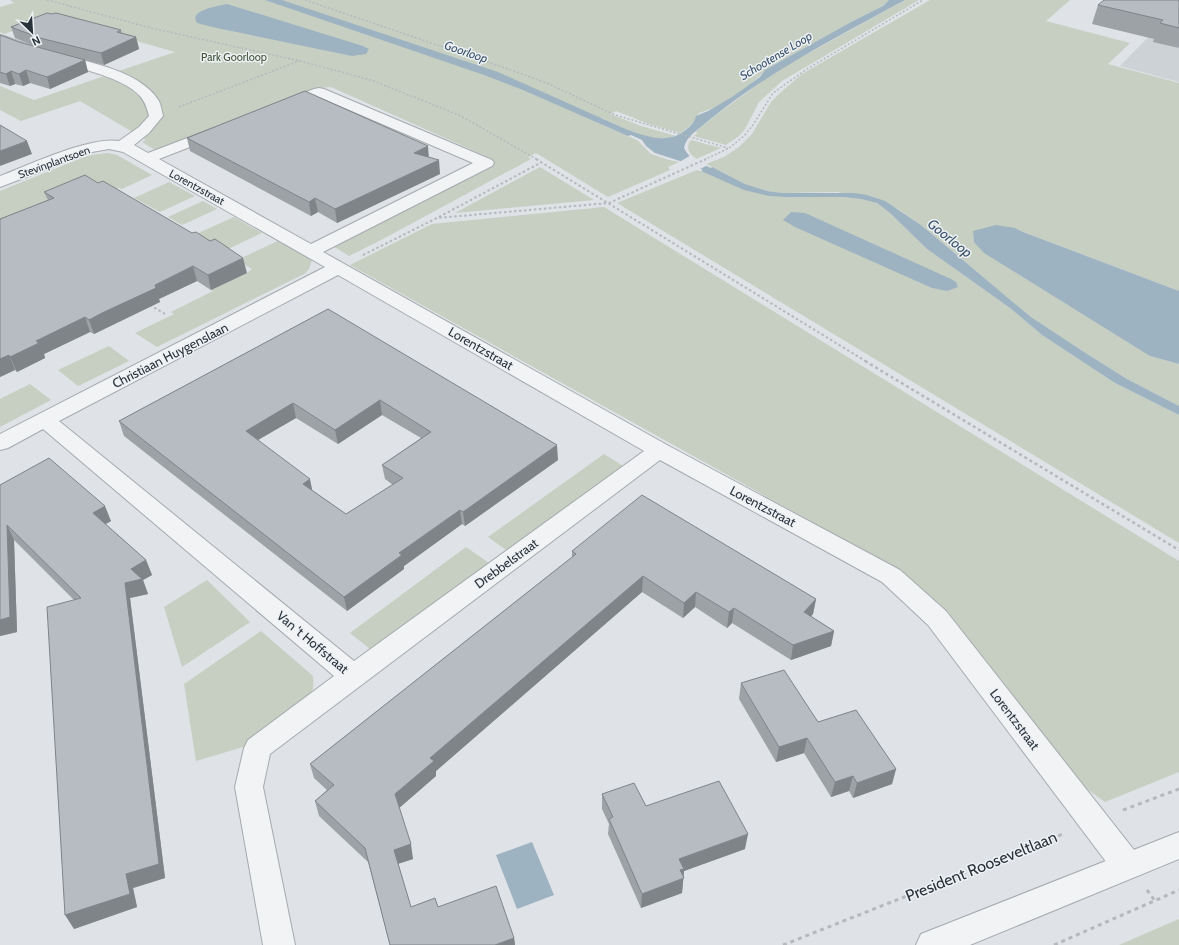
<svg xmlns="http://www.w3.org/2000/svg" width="1179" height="945" font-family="Cabin,sans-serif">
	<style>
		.built { fill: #cdd2d7 }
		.green { fill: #c6cfc1 }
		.water { fill: #9db3c2 }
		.pier { fill: #dfe2e6 }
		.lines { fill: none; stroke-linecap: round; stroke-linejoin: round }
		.minor-casing { stroke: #a5aaaf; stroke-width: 2 }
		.tertiary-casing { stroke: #a5aaaf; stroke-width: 2 }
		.path-far3 { stroke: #b5b9bd; stroke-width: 1.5; stroke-dasharray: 2 2; stroke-linecap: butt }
		.path-far2 { stroke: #b5b9bd; stroke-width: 2; stroke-dasharray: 2.5 2.5; stroke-linecap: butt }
		.path-far1 { stroke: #b5b9bd; stroke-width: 2.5; stroke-dasharray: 3 3; stroke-linecap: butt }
		.path { stroke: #b5b9bd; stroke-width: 3; stroke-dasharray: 4 4; stroke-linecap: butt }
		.minor { fill: #f1f3f5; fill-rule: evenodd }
		.tertiary { fill: #f1f3f5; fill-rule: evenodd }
		.wall { fill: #9da2a7; fill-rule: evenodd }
		.shaded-wall { fill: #7f8488 }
		.building { fill: #b6bcc2; stroke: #7f8488; fill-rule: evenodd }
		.labels { text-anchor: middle; stroke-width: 3; stroke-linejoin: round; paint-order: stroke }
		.far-park-label { font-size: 11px; fill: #415538; stroke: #eef1f4 }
		.far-street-label { font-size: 11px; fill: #29323b; stroke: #eef1f4 }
		.far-water-label { font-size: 12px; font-style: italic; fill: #38536b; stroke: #eef1f4 }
		.street-label { font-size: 13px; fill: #29323b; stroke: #eef1f4 }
		.water-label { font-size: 14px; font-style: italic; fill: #38536b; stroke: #eef1f4 }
		.near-street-label { font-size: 16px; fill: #29323b; stroke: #eef1f4 }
	</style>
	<rect width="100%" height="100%" fill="#dfe2e6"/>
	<path class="built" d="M1179,8v74l-59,-16 47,-48z"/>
	<path class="green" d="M10,0h879l-6,6 -32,16 -86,48c-14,17 -45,37 -66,43l-6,10 -12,10 -32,-9 -33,-13 -6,3 31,12 35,10c-25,8 -52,-8 -74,-18l-6,4 41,18 14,14 18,6 10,2 -11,5 2,3 -62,27 -72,-44 -8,4 3,2 -148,80 -34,17 -16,-10 159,-79v-8l-161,-72 -13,1 -161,63 -15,-9 4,-2 -66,-39 -59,20 -21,-11v-24l34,14 141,-48 -122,-35 -49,17 -4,-2v-25l14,-4z
		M905,0h14l-137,81 -23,21 -14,27 -6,7 -13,9 -32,-9 4,-3 -3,-1 21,-17 57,-42z
		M930,0h140l-24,21 84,22 -22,21 71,19v208l-156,-59 -8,-4 135,128 29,8v42l-52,-27 -43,-27 -53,-35 -110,-92 -23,-16 -60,-17 -56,1 -15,-2 -22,-7 -39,-20 18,-7 15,-10 13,-13 19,-32 10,-10 21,-18z
		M691,140l30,8 -25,11c-7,-6 -11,-11 -5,-19z
		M107,153l10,2 35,20 -30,14 -3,-1 -19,7 -100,27v-31l84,-34 8,-2z
		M540,167l54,33 -139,13z
		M697,170l89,27h57l18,2 16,4 13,10 37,36 83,59 32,27 73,48 64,32v128l-562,-340z
		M169,182l26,14 -35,16 -26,-14z
		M203,201l14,8 -35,16 -14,-8z
		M604,207l575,354v211l-74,30 -18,-13 -133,-166 -88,-71 -516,-287 82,-41z
		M234,217l28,16 -38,18 -28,-17z
		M278,241l32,16 2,3 -3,9 -5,5 -147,73 -22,-14 39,-19 -3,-2 42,-21 -2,-1 36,-17 5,-4 -15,-9z
		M109,346l20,15 -51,25 -20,-16z
		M30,384l21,16 -51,27v-28z
		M604,454l21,13 -116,85 -21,-15z
		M466,547l26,18 -117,88 -25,-20z
		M207,580l43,42 -68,45 -18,-60z
		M261,631l52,45c1,11 0,17 -6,26l-64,45 -47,14 -12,-77z
		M1179,919v26h-60z"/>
	<path class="water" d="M265,0h17l216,72 130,58c20,7 42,15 60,-2 4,-3 7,-7 8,-12l12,-5 24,-14 28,-20 5,-7 86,-48 32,-16 6,-6h16c-68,37 -137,72 -197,121 -9,8 -22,15 -24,27 5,11 16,15 27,20l1,-1 33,17 22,7 15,2h72l13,2 18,6 36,24 110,92 53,35 43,27 52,27v9l-64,-32 -73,-48 -32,-27 -83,-59 -37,-36 -13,-10 -16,-4 -18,-2h-57l-17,-1 -25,-6 -43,-19 2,-1 -20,-8 -28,-9 -9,-7 -4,-6 -11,-5 -3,1 -105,-46 -39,-15z
		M227,4l136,42 6,3 -3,5 -14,2 -140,-29 -15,-4c-9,-13 22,-17 30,-19z
		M791,212l14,1 146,66 5,3 2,5 -11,4 -15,-3 -137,-61 -12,-7z
		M996,225l19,3 8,4 156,59v73l-29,-8 -166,-103 -10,-11 -1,-11z
		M532,842l22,53 -37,14 -21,-54z"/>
	<path class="pier" d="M691,155l4,3 13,7 -10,5 -20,-7z"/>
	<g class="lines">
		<g class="minor-casing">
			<path id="minor" d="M0,35c15,4 29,11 43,16 35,9 96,17 116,50 2,5 3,10 4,15l-14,17 -15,12 14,8 63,-24 5,-1 5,1 2,3 -2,3 -62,24 152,85 162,-81 -154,-66 -34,12 -5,-1 -2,-3 2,-3 34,-13 5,-1 5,1 168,71 2,3 -2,3 -169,86 344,193 233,125 46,41 192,244 4,10 -4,10 -11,4 -11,-4 -188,-250 -46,-43 -222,-122 -390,294 -7,33 32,158h-32l-28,-158 9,-39 4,-8 86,-64 -291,-247 -35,19 -8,2v-16l325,-167 -202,-115 -14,-3 -17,3 -92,35v-11c29,-11 90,-40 119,-35l20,-14 10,-11c-2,-8 -4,-14 -9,-20 -21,-24 -99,-36 -131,-48l-9,-4zM338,275l306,176 -290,210 -295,-240z"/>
		</g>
		<g class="tertiary-casing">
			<path id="tertiary" d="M1179,832v27l-209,86h-54l5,-11z"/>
		</g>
		<path class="path-far3" d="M47,0l104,28 149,33 71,19 88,35 79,45
			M305,0l209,71 35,13 66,31 113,33
			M179,107l120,-46
			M704,160l25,-12 15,-12 9,-11 20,-32 34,-24 116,-69"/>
		<path class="path-far2" d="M536,159l331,203
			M439,217l103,-55
			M363,255l74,-37 172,-15 97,-44
			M150,305l15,9"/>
		<path class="path-far1" d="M865,361l314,189"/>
		<path class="path" d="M1123,810l56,-21
			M1147,890l8,11
			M783,945l280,-111
			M1054,945l125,-55"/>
		<use href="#minor" class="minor"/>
		<use href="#tertiary" class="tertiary"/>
	</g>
	<path class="wall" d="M1179,0v48l-26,-6 1,-3 -62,-15 6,-19z
		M52,14l69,16 1,3 14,4 3,12 -35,16 -19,-5 3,12 -38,17 -20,-6 -7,3 -8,-2 -5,2 -10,-3v-48l19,7 17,5 -21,-9 -4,-11z
		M187,138l242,19 11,17 -103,49 -19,-11 -7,4 -121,-65z
		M44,192l203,81 -36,17 -14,-9 -38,18 1,3 -66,32 -4,-2 -46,22 1,4 -28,14 -2,-2 -15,7v-158l48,-19z
		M328,309l230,151 -93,66 -3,-2 -58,42v3l-57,42 -223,-175 -5,-15zM382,415l39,23 -39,27 3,14 8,6 -47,29 -33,-23 -55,-51 38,-22 42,26z
		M0,485l111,36 -6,3 41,36 6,15 -9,5 5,14 -18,4 35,280 -32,10 4,19 -63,22v-329l-60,-60 3,92 -17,4z
		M572,551l244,48 -3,15 -2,2 23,15 -3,15 -40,14 -59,-37 -5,5 -32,-21 -12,11 -41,-26 -206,179v5l-37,32 14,51 -15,5 13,43h27l76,31 1,7h-125l-22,-83 -49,-46 -4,-15 12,-11 -13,-12 -4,-14 262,-207z
		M741,683l77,39 78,47 -4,15 -39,14 -4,-7 -18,6 -27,-44 -28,9 -37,-63z
		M602,794l44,12 99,43 -61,22 -2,22 -41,15 -33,-74 1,-10 -7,-15z"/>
	<path class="shaded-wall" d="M136,37l3,12 -35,16 -3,-12z
		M85,60l3,12 -38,17 -3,-12z
		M26,70l4,13 -7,3 -4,-12z
		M11,71l4,13 -5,2 -4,-12z
		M27,141l5,13 -32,12v-15z
		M428,146l1,13 -15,-6z
		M439,160l1,14 -103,49 -2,-14z
		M315,198l3,14 -7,4 -2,-14z
		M243,258l4,15 -36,17 -3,-15z
		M193,266l4,15 -38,18 1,3 -66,32 -5,-14 66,-35z
		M85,317l5,15 -46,22 1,4 -28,14 -7,-15 26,-16z
		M9,355l6,15 -15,7v-18z
		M380,400l2,15 -44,29 -3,-14z
		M293,403l3,15 -47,27 -3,-14z
		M557,445l1,15 -93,66 -2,-14z
		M310,479l3,15 -10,-10z
		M105,506l6,15 -12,7 -6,-15z
		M460,510l2,14 -58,42v3l-57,42 -3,-14 55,-44z
		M7,525l7,15 3,92 -17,4v-16z
		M146,560l6,15 -9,5 5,14 -18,4 35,280 -32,10 4,19 -63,22 -9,-14 61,-41 -1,-291 6,-14z
		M643,576l-1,16 -206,179v5l-38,33 -3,-15 35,-36z
		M696,592l-1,15 -12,11 1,-15z
		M816,599l-3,15 -12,13 3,-15z
		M734,608l-2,15 -5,5 2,-16z
		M834,631l-3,15 -40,14 2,-15z
		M807,738l-3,15 -28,9 3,-15z
		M896,769l-4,15 -39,14 4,-15z
		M853,776l-4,15 -18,6 4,-15z
		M748,834l-3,15 -61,22 -2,22 -41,15 1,-14 37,-35z
		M411,844l2,15 -16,5 -3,-14z
		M514,938l1,7h-20z"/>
	<path class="building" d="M1104,0h75v28l-19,-5 3,-3 -65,-15z
		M47,13l5,1 4,-1 65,17 -4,2 19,5 -35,16 -61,-15 -29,-11z
		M0,35l19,7 66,18 -38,17 -21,-7 -7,4 -8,-3 -5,3 -6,-2z
		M305,91l123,55 -14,7 25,7 -104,49 -20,-11 -6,4 -122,-64z
		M0,125l27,16 -27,10z
		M85,175l13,8 5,-2 89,52 4,-1 14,9 5,-2 28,19 -35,17 -15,-9 -38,19 1,3 -54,25 -13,7 -4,-3 -49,24 3,2 -29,14 -1,-2 -9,4v-140l54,-21 -10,-6z
		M328,309l229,136 -94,67 -3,-2 -61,43 3,2 -58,42 -225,-176zM380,400l51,32 -49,33 21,13 -57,36 -43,-30 7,-5 -64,-48 47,-28 42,27z
		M49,458l56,48 -12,7 53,47 -15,9 11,10 -17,4 34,281 -33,10 4,20 -65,21 -18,-308 34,-9 -74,-73 3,92 -10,3v-135z
		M642,495l174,104 -12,13 30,19 -41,14 -59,-37 -5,4 -33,-20 -12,11 -41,-27 -213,182 4,3 -39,33 16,50 -17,6 17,57 24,-9 3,9 58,-21 18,52 -19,7h-105l-25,-97 -50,-47 19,-16 -24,-21 266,-210 -4,-3z
		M784,670l34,52 38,-12 40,59 -39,14 -4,-7 -18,6 -28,-44 -28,9 -38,-64z
		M719,781l29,53 -69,25 5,10 -4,1 4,8 -42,16 -33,-75 4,-2 -11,-23 32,-11 12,23z"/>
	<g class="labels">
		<g class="far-park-label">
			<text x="234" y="61">Park Goorloop</text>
		</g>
		<g class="far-street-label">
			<text transform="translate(54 162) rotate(-20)" y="4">Stevinplantsoen</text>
			<text transform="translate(197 187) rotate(29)" y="4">Lorentzstraat</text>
		</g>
		<g class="far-water-label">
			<text transform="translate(466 52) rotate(19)" y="4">Goorloop</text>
			<text transform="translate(776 56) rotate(-31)" y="4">Schootense Loop</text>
		</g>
		<g class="street-label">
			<text transform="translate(481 348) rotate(30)" y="5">Lorentzstraat</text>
			<text transform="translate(170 355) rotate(-27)" y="5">Christiaan Huygenslaan</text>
			<text transform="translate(763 506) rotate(28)" y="5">Lorentzstraat</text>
			<text transform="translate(506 563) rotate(-36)" y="5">Drebbelstraat</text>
			<text transform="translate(313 642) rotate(40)" y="5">Van 't Hoffstraat</text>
			<text transform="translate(1015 719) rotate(53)" y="5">Lorentzstraat</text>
		</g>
		<g class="water-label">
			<text transform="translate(950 238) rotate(39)" y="5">Goorloop</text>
		</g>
		<g class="near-street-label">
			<text transform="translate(981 866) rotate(-22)" y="6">President Rooseveltlaan</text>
		</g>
	</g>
	<g transform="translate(32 32) rotate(155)" stroke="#eef1f4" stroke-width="3" paint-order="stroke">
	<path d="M0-3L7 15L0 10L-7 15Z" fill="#29323b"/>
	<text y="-6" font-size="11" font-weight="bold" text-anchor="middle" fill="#29323b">N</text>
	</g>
</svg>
